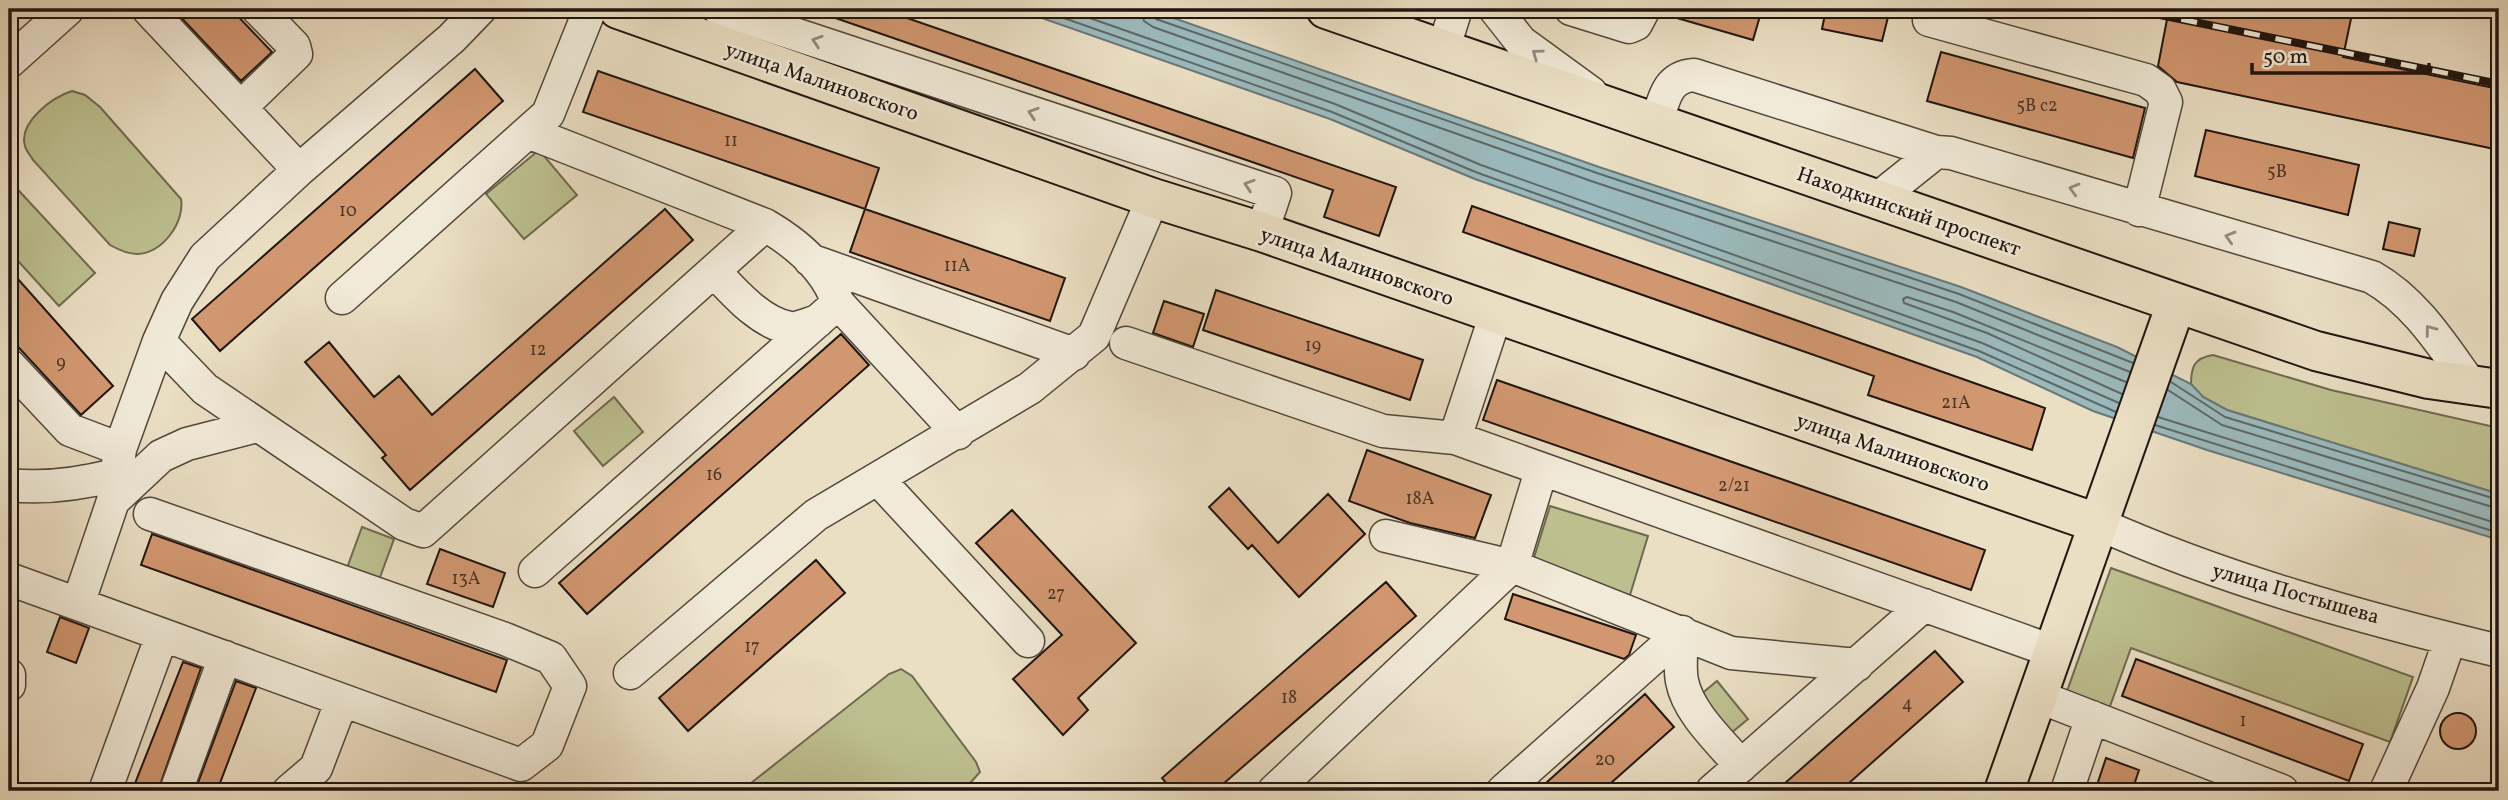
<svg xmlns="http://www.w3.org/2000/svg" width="2508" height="800" font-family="Vollkorn,serif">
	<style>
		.green { fill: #bdbf8f; stroke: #6e6a4f; stroke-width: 2 }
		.water { fill: #9bbabd; stroke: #6a7877; stroke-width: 2 }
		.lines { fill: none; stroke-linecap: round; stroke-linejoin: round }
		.shore { stroke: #5e6866; stroke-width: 2 }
		.building { fill: #d19770; stroke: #20150f; stroke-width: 2 }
		.minor-casing { stroke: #52473c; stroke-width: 35 }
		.major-casing { stroke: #20150f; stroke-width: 42 }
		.minor { stroke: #f1ead8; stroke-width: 32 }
		.major { stroke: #eadec3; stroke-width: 38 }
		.rail-casing { stroke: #20150f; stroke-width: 8 }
		.rail { stroke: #f1ead8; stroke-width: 5; stroke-dasharray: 16; stroke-linecap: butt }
		.oneway { stroke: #938a7e }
		.labels { text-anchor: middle; stroke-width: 5; stroke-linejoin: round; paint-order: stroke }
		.number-label { font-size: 18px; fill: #4c3627 }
		.street-label { font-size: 21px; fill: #20150f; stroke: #f1ead8 }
	</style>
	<rect width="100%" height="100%" fill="#eadec3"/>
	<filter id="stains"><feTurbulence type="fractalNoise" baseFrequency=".00286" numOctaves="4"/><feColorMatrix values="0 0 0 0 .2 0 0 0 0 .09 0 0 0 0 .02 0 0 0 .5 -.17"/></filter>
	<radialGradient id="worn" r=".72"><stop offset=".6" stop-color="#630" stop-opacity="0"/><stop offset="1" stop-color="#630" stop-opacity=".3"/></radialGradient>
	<path class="green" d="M72,91l13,4 15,12 81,92c4,23 -18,54 -44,55 -10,0 -18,-4 -27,-9l-77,-85c-2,-4 -7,-9 -8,-14 -7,-24 28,-49 47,-55z
		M539,150l38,45 -53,44 -38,-45z
		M9,180l86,93 -36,33 -50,-55z
		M2213,355l118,35 168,38v66l-272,-84 -24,-13 -12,-13c0,-17 3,-26 22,-29z
		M614,397l29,35 -40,34 -29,-35z
		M1550,506l98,30 -22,72 -98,-31z
		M362,527l32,12 -15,41 -32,-12z
		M2111,568l302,109 -23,65 -259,-94 -22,61 -43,-15z
		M901,669l11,7 64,86 4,10 -17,19h-222l148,-117z
		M1717,681l31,38 -18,15 -31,-38z"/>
	<path class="water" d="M1016,9h132l451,158 362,120 156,60 74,37 12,13 24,13 272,84v46l-292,-90 -114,-39 -116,-54 -502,-178 -145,-60z"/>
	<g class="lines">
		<path class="shore" d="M1038,9l294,103 146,61 501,178 137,61
			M1064,9l271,95 146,61 501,178 137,60
			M1141,9l3,12 9,6 441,155 362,120 174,70
			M1150,9l6,10 441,154 362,121 174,69
			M2171,382l54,35 274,83
			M2168,390l54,35 277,84
			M2122,394l-135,-61 -83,-30 -1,-4 4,-2 46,15 173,70
			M2158,417l341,107
			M2155,425l344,108"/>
	</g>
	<path class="building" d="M173,9h58l41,43 -31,29z
		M818,9h63l515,178 -17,49 -55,-19 9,-27 -515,-178z
		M1664,9h98l-9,31 -90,-26z
		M1826,9h64l-8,32 -60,-12z
		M2169,9h184l-10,48 156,32v61l-322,-68 -19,-16z
		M1941,52l204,56 -12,50 -206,-57z
		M475,69l28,32 -283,250 -28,-32z
		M598,71l281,97 -14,41 -282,-97z
		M2206,130l153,35 -11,50 -153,-39z
		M1472,206l573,202 -13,42 -164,-55 6,-19 -411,-144z
		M665,209l28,31 -283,250 -28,-32 4,-3 -81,-93 24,-20 45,55 25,-21 33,39z
		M865,209l200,69 -15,43 -200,-69z
		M2389,222l31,7 -6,27 -31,-7z
		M9,269l104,117 -32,29 -72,-78z
		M1216,290l207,70 -13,40 -207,-70z
		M1164,301l40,13 -11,33 -40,-14z
		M841,334l28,31 -282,249 -28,-31z
		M1497,380l488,170 -14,40 -488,-170z
		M1367,450l124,45 -16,43 -65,-15 -61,-22z
		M1229,488l49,55 50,-49 37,40 -66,63 -47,-52 -4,4 -39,-42z
		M1012,510l124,133 -58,55 10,12 -25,25 -50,-56 49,-44 -86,-92z
		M152,534l355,126 -11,32 -355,-127z
		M440,549l65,24 -12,34 -66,-23z
		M816,560l29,33 -157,138 -29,-33z
		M1386,582l30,34 -201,175h-42l-11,-13z
		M1513,594l123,41 -7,20 -5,4 -119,-40z
		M60,617l29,11 -13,35 -29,-11z
		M1935,651l28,31 -123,109h-64z
		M2136,659l227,85 -14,37 -227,-85z
		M183,662l18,6 -43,123h-26z
		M236,681l20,7 -39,103h-22z
		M1645,694l29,33 -72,64h-65z
		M2440 731a18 18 0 1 1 36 0a18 18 0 1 1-36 0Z
		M2106,758l33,12 -7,21h-37z"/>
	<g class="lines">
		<g class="minor-casing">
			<path id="minor" d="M148,9l151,161
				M719,9l556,184 -13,39
				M1495,9l26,33 70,51
				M1571,9l58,18 7,-3 8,-15
				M1929,20l217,60 14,10 6,12 -27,108
				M1443,50l13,-41
				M9,62l59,-53
				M241,107l55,-53 -2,-8 -36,-37
				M1656,124c8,-24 10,-47 38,-49l242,77
				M528,132l237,93c31,18 61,43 73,78l120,130
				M1876,200l60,-48 15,1 421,124c44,25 70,68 99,108
				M810,260l264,94
				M714,271c20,21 46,52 76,57 8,1 20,-5 28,-7
				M342,298l206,-184 42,-105
				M1496,314l-41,124 597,213
				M159,341l46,48 199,135 19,7 342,-306
				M1126,343l257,88 72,7
				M9,365l61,65 50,19
				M878,479l150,162
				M9,485c36,4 71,-1 106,-10
				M113,501l48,-45 26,-12 70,-18
				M2097,523c127,57 266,95 402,128
				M1386,536l126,30 29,-95
				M535,571l303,-268
				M9,579l512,186 26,-20 23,-59 -19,-28 -46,-19 -355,-125
				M78,604l35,-103 7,-52 39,-108 18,-40 28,-44 94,-87 153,-132 28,-29
				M1682,632c0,16 -3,34 0,49 6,32 39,61 59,85
				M630,673l186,-158 214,-127 64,-52 59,-138
				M9,675v10
				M2037,696l245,95
				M105,791l57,-156
				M176,791l49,-134
				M289,791l27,-23 26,-68
				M1274,791l238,-225 219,87 126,12
				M1503,791l179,-159
				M1712,791l212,-186
				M2067,791l25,-74
				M2386,791l47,-103 17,-49"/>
		</g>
		<g class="major-casing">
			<path id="major" d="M618,9l535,189 109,34 835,291
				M1326,9l990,342 113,28 70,10
				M2004,791l172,-487"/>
		</g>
		<use href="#minor" class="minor"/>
		<use href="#major" class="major"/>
		<g class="rail-casing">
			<path id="rail" d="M2150,13l349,71"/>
		</g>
		<use href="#rail" class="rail"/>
	</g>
	<defs><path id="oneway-chevron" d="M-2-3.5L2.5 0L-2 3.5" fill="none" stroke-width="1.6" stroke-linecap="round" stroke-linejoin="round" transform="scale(1.75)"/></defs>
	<g class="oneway">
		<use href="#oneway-chevron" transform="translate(817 41) rotate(-162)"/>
		<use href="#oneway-chevron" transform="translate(1537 54) rotate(-144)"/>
		<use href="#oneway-chevron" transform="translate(1033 113) rotate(-162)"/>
		<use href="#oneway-chevron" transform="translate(1249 185) rotate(-162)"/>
		<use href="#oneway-chevron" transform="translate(2074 189) rotate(-164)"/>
		<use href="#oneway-chevron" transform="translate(2230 237) rotate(-164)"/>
		<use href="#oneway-chevron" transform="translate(2430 330) rotate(-127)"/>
	</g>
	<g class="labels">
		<g class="number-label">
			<text x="2037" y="111">5В с2</text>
			<text x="731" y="146">11</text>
			<text x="2277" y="177">5В</text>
			<text x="348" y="216">10</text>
			<text x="957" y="271">11А</text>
			<text x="1313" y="351">19</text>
			<text x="538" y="355">12</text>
			<text x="61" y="368">9</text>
			<text x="1956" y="408">21А</text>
			<text x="714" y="480">16</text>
			<text x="1734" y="491">2/21</text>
			<text x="1420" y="504">18А</text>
			<text x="466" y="584">13А</text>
			<text x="1056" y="599">27</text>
			<text x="752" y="652">17</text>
			<text x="1289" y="703">18</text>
			<text x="1907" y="709">4</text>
			<text x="2243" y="726">1</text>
			<text x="1605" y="765">20</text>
		</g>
		<g class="street-label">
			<text transform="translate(822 81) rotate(19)" y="7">улица Малиновского</text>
			<text transform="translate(1909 211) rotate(19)" y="7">Находкинский проспект</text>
			<text transform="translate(1357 266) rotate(19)" y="7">улица Малиновского</text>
			<text transform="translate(1893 452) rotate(19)" y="7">улица Малиновского</text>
			<text transform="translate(2296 593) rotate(16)" y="7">улица Постышева</text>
		</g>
	</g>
	<rect width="2508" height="800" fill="none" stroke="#eadec3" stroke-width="35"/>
	<rect x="10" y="10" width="2487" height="779" fill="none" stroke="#20150f" stroke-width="3.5"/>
	<rect x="18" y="18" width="2473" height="765" fill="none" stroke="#20150f" stroke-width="2"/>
	<path d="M2252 63v10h177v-10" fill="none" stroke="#20150f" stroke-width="3.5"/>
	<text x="2263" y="63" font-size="21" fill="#20150f" stroke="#f1ead8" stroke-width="5" paint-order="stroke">50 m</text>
	<rect width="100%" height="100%" filter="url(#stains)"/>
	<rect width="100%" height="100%" fill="url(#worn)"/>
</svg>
